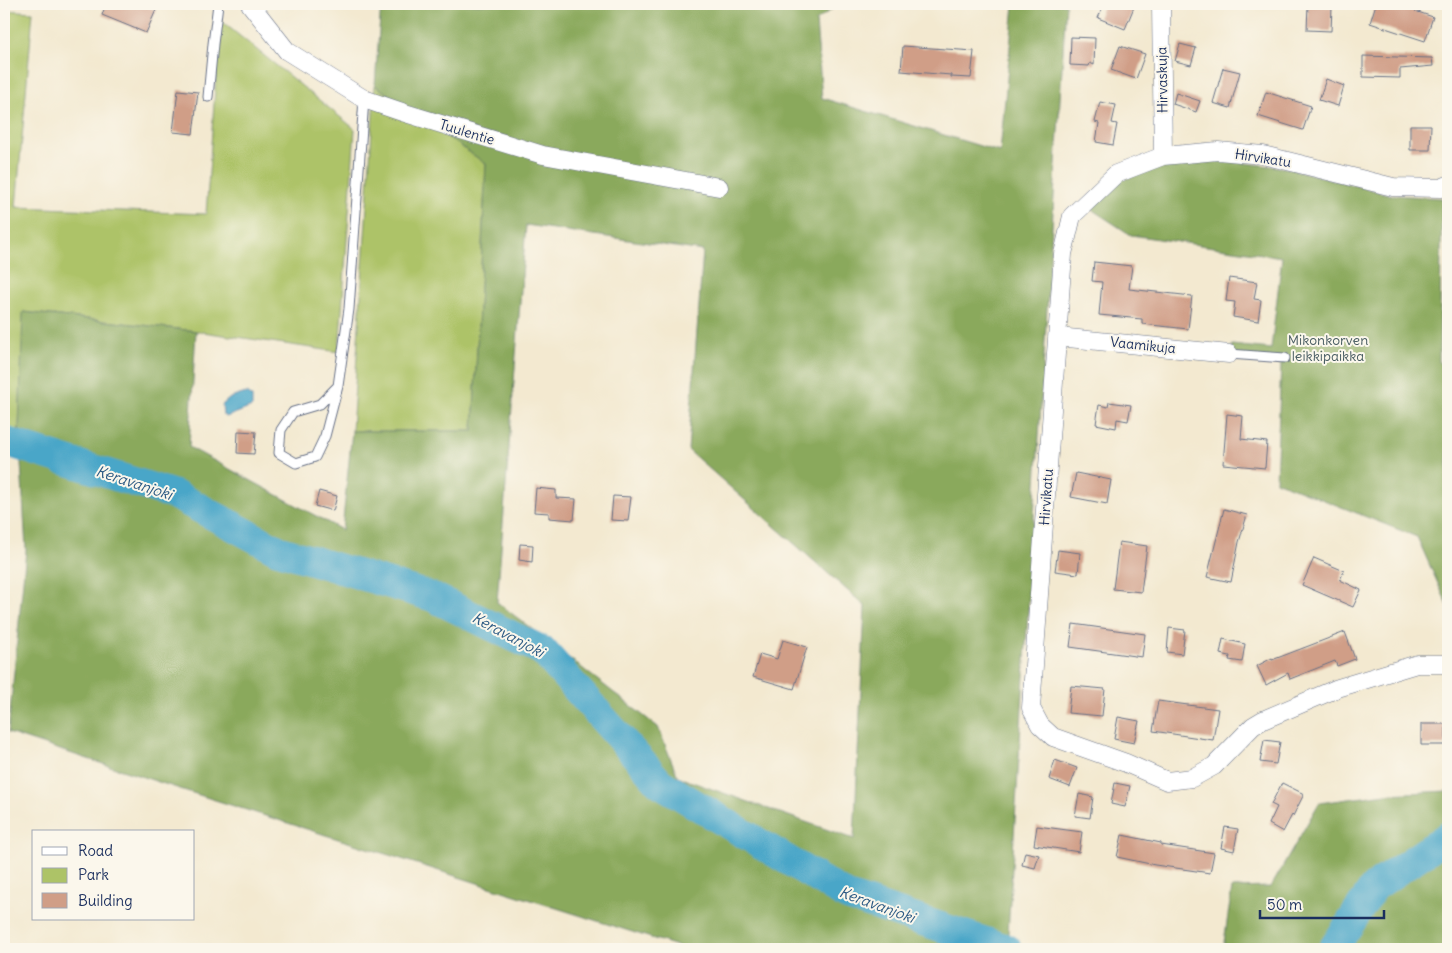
<svg xmlns="http://www.w3.org/2000/svg" width="1452" height="953" font-family="Delius,sans-serif">
	<style>
		.green { fill: #adc367; stroke: #647962 }
		.forest { fill: #8aa95c; stroke: #526c5d; fill-rule: evenodd }
		.water { fill: #49a6c8; stroke: #326a93 }
		.lines { fill: none; stroke-linecap: round; stroke-linejoin: round }
		.river { stroke: #49a6c8; stroke-width: 30 }
		.building { fill: #d09e87 }
		.service-casing { stroke: #677086; stroke-width: 11 }
		.minor-casing { stroke: #677086; stroke-width: 19 }
		.service { stroke: #fff; stroke-width: 9 }
		.minor { stroke: #fff; stroke-width: 18 }
		.labels { text-anchor: middle; stroke-width: 4; stroke-linejoin: round; paint-order: stroke }
		.street-label { font-size: 14px; fill: #1b2f5e; stroke: #fbf7ec }
		.park-label { font-size: 14px; fill: #475b61; stroke: #fbf7ec }
		.water-label { font-size: 15px; font-style: italic; fill: #2b5983; stroke: #fbf7ec }
	</style>
	<rect width="100%" height="100%" fill="#fbf7ec"/>
	<filter id="ink" filterUnits="userSpaceOnUse"><feTurbulence type="fractalNoise" baseFrequency=".02" numOctaves="2"/><feDisplacementMap in="SourceGraphic" scale="10" xChannelSelector="R" yChannelSelector="G"/><feConvolveMatrix kernelMatrix="1 2 1 2 8 2 1 2 1" color-interpolation-filters="sRGB"/></filter>
	<filter id="wash" filterUnits="userSpaceOnUse"><feTurbulence type="fractalNoise" baseFrequency=".0096" numOctaves="4" result="noise"/><feDisplacementMap in="SourceGraphic" scale="20" xChannelSelector="R" yChannelSelector="G"/><feGaussianBlur stdDeviation="1.12" result="paint"/><feColorMatrix in="noise" values="0 0 0 0 0 0 0 0 0 0 0 0 0 0 0 0 0 1.4 0 .05"/><feComposite in="paint" operator="in"/></filter>
	<g filter="url(#wash)">
		<rect width="100%" height="100%" fill="#f3e9d0"/>
		<path class="green" d="M4,10l29,2 -17,195 190,7 14,-194 135,109 -16,223 -143,-21 -172,-19 -5,116 -15,42z
			M375,85l111,79 -13,267h-121z"/>
		<path class="forest" d="M381,4h458l-23,17 6,77 178,54 14,-148h52l-59,945h-321l-509,-161 -169,-55 18,-183 -7,-122 4,-116 173,19 -7,116 153,83 10,-99h121l13,-267 -111,-79zM526,225l177,26 -15,199 177,156 -11,233 -176,-62 -20,-50 -161,-125z
			M1221,160l66,8 105,27 50,3 -3,165 9,2v241l-31,-69 -141,-56 5,-117 -50,-7 1,-12 39,4 11,-92 -151,-22 -40,-26 29,-28 46,-18z
			M1448,791v35l-10,2 -76,52 -46,69h-93l9,-61 39,-1 48,-84 67,-9z
			M1448,851v98h-100l37,-53z"/>
		<path class="water" d="M246,393l6,4v10l-26,10 -3,-2 -1,-10 8,-7z"/>
		<g class="lines">
			<path class="river" d="M4,441l171,54 103,55 155,47 110,54 117,132 187,113 160,53
				M1333,949l41,-62 74,-51"/>
		</g>
		<g id="blocks">
			<path class="building" d="M106,4h34l16,6 -10,23 -44,-18z
				M1104,4h22l8,3 -9,22 -27,-11z
				M1376,4h42l-3,7 18,6 -8,24 -55,-18z
				M1308,5l24,2 -1,24 -24,-1z
				M1071,37l24,1 -1,27 -4,-2 -1,3 -19,-1z
				M1180,44l16,4 -5,17 -16,-4z
				M903,46l71,5 -3,27 -20,-1v-2l-50,-4z
				M1120,46l25,8 -9,25 -25,-9z
				M1363,56l69,2 1,8 -33,3v9l-37,-1z
				M1223,68l17,4 -10,36 -17,-5z
				M1326,79l18,7 -6,20 -19,-6z
				M178,90l20,2 -5,42 -20,-2z
				M1266,92l45,14 -8,24 -45,-14z
				M1176,93l24,8 -4,11 -23,-8z
				M1100,102l16,3 -4,18 5,1 -4,21 -17,-3 3,-19 -4,-1z
				M1410,125h21l-1,25h-20z
				M1094,262l38,4 -3,23 63,7 -4,33 -46,-5v-5l-43,-4 3,-33 -10,-1z
				M1229,278l28,4 -3,17 7,1 -3,21 -25,-4 2,-15 -9,-1z
				M1109,402l22,3 -3,16 -11,-2 -1,9 -20,-4 3,-19 9,2z
				M1227,414l16,2 -2,23 26,3 -2,26 -42,-4z
				M238,431l18,1 -2,22 -17,-1z
				M1076,473l35,7 -4,24 -36,-7z
				M536,488l20,2v8l20,1 -2,21 -25,-2v-5l-15,-1z
				M319,491l18,5 -4,15 -18,-5z
				M613,496l18,1 -3,24 -17,-1z
				M1224,509l23,6 -8,27 -8,40 -24,-5z
				M1119,542l28,4 -6,46 -28,-3z
				M520,544l13,1 -1,17 -13,-2z
				M1058,550l22,3 -2,21 -23,-3z
				M1314,558l30,13 -4,9 21,10 -8,17 -51,-22z
				M1073,624l72,10 -3,23 -72,-10z
				M1169,628l16,2 -3,24 -15,-2z
				M1345,632l10,27 -18,7 -2,-5 -45,18 -2,-6 -22,12 -9,-19 15,-8v2z
				M1223,639l22,5 -3,18 -13,-2 1,-4 -10,-2z
				M783,640l24,7 -13,42 -41,-12 7,-23 17,5z
				M1071,686l34,3 -3,27 -34,-3z
				M1158,701l60,8 -5,31 -60,-9z
				M1118,717l21,4 -5,22 -20,-4z
				M1421,724h25v21h-25z
				M1264,740l16,2 -4,22 -16,-2z
				M1055,760l22,8 -7,19 -21,-8z
				M1115,783l15,3 -5,21 -14,-3z
				M1282,783l22,11 -11,22 -1,-1 -9,17 -14,-8 8,-17 -6,-3z
				M1079,794l14,3 -3,21 -15,-2z
				M1037,826l45,6 -3,20 -45,-7z
				M1225,827l13,2 -4,22 -13,-3z
				M1122,835l39,8v2l53,8 -4,20 -55,-8 -38,-8z
				M1025,852l14,3 -4,13 -13,-3z"/>
		</g>
	</g>
	<g filter="url(#ink)">
		<use href="#blocks" fill-opacity="0" stroke="#677086" stroke-width="1"/>
		<g class="lines">
			<g class="service-casing">
				<path id="service" d="M208,97l5,-53 5,-40
					M1229,354l56,4
					M338,386l-13,50 -10,21 -19,6 -17,-10 2,-23 12,-18 27,-8 18,-18 11,-77 15,-210"/>
			</g>
			<g class="minor-casing">
				<path id="minor" d="M250,4l37,47 77,48 41,14 138,42 176,32
					M1161,4l2,152
					M1448,185l-7,3 -48,-1 -130,-32 -45,-4 -55,5 -47,18 -44,42 -9,38 -32,454 9,17 13,12 73,26 41,18 25,-3 22,-12 39,-40 10,-6 75,-32 79,-24h31
					M1058,337l171,17"/>
			</g>
			<use href="#service" class="service"/>
			<use href="#minor" class="minor"/>
		</g>
	</g>
	<g class="labels">
		<g class="street-label">
			<text transform="translate(1162 80) rotate(-91)" y="5">Hirvaskuja</text>
			<text transform="translate(467 132) rotate(17)" y="5">Tuulentie</text>
			<text transform="translate(1263 158) rotate(9)" y="5">Hirvikatu</text>
			<text transform="translate(1143 345) rotate(6)" y="5">Vaamikuja</text>
			<text transform="translate(1046 497) rotate(-86)" y="5">Hirvikatu</text>
		</g>
		<g class="park-label">
			<text x="1328" y="345">Mikonkorven<tspan x="1328" dy="16">leikkipaikka</tspan></text>
		</g>
		<g class="water-label">
			<text transform="translate(134 483) rotate(18)" y="5">Keravanjoki</text>
			<text transform="translate(508 635) rotate(28)" y="5">Keravanjoki</text>
			<text transform="translate(877 905) rotate(20)" y="5">Keravanjoki</text>
		</g>
	</g>
	<rect width="1452" height="953" fill="none" stroke="#fbf7ec" stroke-width="20"/>
	<rect x="32" y="830" width="162" height="90" fill="#fbf7ec" stroke="#a1a7b3"/>
	<rect x="42" y="847" width="25" height="8" fill="#ffffff" stroke="#a1a7b3"/>
	<text x="78" y="856" font-size="15" fill="#1b2f5e">Road</text>
	<rect x="42" y="868" width="25" height="15" fill="#adc367" stroke="#a1a7b3"/>
	<text x="78" y="880" font-size="15" fill="#1b2f5e">Park</text>
	<rect x="42" y="893" width="25" height="15" fill="#d09e87" stroke="#a1a7b3"/>
	<text x="78" y="906" font-size="15" fill="#1b2f5e">Building</text>
	<path d="M1260 910v8h124v-8" fill="none" stroke="#1b2f5e" stroke-width="2.5"/>
	<text x="1267" y="910" font-size="15" fill="#1b2f5e" stroke="#fbf7ec" stroke-width="4" paint-order="stroke">50 m</text>
</svg>
